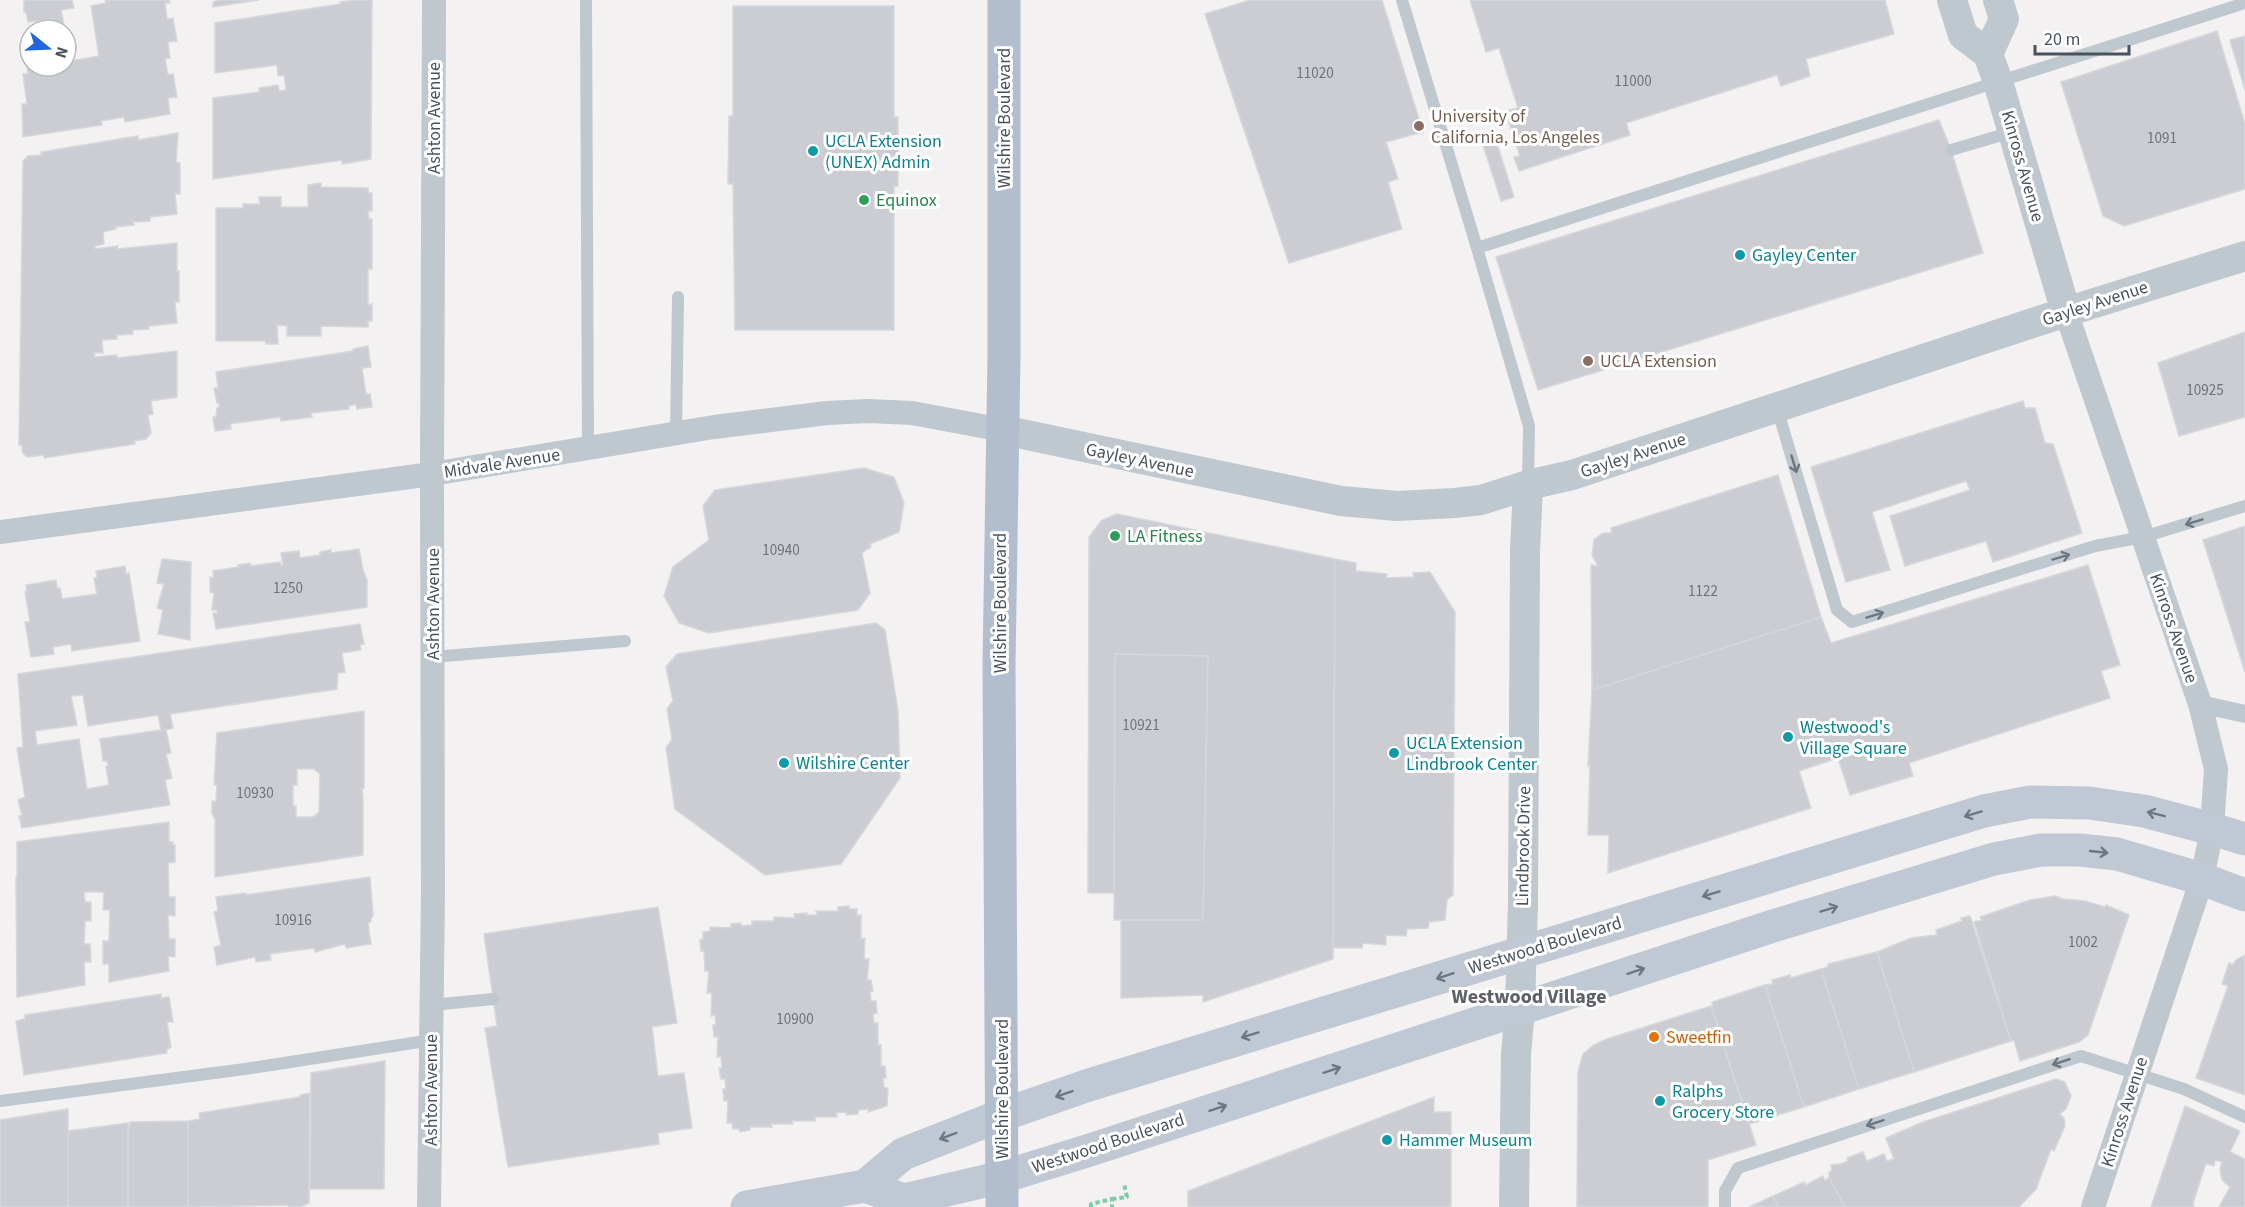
<svg xmlns="http://www.w3.org/2000/svg" width="2245" height="1207" font-family="'Source Sans 3',sans-serif">
	<style>
		.building { fill: #cbcdd3; stroke: #d5d7dc; stroke-width: 1.5; fill-rule: evenodd }
		.lines { fill: none; stroke-linecap: round; stroke-linejoin: round }
		.path { stroke: #7ccba9; stroke-width: 4; stroke-dasharray: 4.5 3; stroke-linecap: butt }
		.service { stroke: #bfc7cf; stroke-width: 12 }
		.pedestrian { stroke: #bfc7cf; stroke-width: 18 }
		.minor { stroke: #bfc7cf; stroke-width: 24 }
		.tertiary { stroke: #bfc7cf; stroke-width: 30 }
		.secondary { stroke: #c0c8d3; stroke-width: 33 }
		.primary { stroke: #b2bece; stroke-width: 33 }
		.oneway { stroke: #6c7680 }
		.oneway2 { stroke: #6d7681 }
		.education-dot { fill: #8d6e63; stroke: #fff; stroke-width: 2 }
		.culture-dot { fill: #0f9aa8; stroke: #fff; stroke-width: 2 }
		.leisure-dot { fill: #2e9e5b; stroke: #fff; stroke-width: 2 }
		.food-dot { fill: #e8710a; stroke: #fff; stroke-width: 2 }
		.labels { text-anchor: middle; stroke-width: 6; stroke-linejoin: round; paint-order: stroke }
		.number-label { font-size: 15px; fill: #6a727b }
		.education-label { font-size: 18px; fill: #785e54; stroke: #fff; text-anchor: start }
		.street-label { font-size: 18px; fill: #49535e; stroke: #fff }
		.culture-label { font-size: 18px; fill: #0d838f; stroke: #fff; text-anchor: start }
		.leisure-label { font-size: 18px; fill: #27864d; stroke: #fff; text-anchor: start }
		.food-label { font-size: 18px; fill: #c56008; stroke: #fff; text-anchor: start }
		.neighbourhood-label { font-size: 20px; font-weight: bold; fill: #5e6166; stroke: #fff }
	</style>
	<rect width="100%" height="100%" fill="#f3f1f1"/>
	<path class="building" d="M24,0h48l2,8 -13,2 4,20h-10l-2,-11 -25,3 -2,-10h-2z
		M105,0h64l1,3h-5l2,16 6,-1 4,23 -9,1 2,16 -5,1 3,16 5,-1 4,23 -9,1 2,16 -45,8 -1,-5 -23,4 1,4 -79,12 -1,-33h5l-4,-30h5l-5,-38h7v30h36v-28l4,23 29,-5 -8,-50 15,-3z
		M259,0l-46,7v-5l6,-2z
		M354,0h18l-1,159 -29,5v-4l-129,19v-81l46,-6v-4l19,-3 1,6 7,-1 -2,-15 -6,1 -1,-11 -62,8v-50l125,-19v-2z
		M1250,0h132l41,132 -37,10 12,37 -10,3 14,47 -113,34 -84,-249z
		M1470,0h415l9,34 -88,25 4,17 -29,10 -4,-11 -151,48 4,12 -111,36 -5,-14 6,-1 -15,-45 13,-3 -19,-60 -13,4z
		M733,6h161v111h4v69h-4v144h-159l-2,-146h-5l1,-68h4z
		M2217,31l28,93v65l-121,37 -21,-10 -42,-134z
		M2245,36v54l-15,-50z
		M1939,120l12,30 32,103 -445,137 -42,-133z
		M178,133l-2,29 4,1v31h-5l2,20 -27,3v4l-17,1 1,3 -19,2 1,2 -13,3 1,12 -9,2v3l23,-3 -1,3 60,-6v28h2v31h-4l2,21 -28,3v3l-16,1v4l-16,1v4l-15,1 1,13h-9l1,4 22,-2v3l60,-7v46l-26,4 2,13 -5,1 3,18 -5,6 -12,2 1,3 -91,14v-3l-17,2 -5,-5v-7h-3l4,-284 5,-5 14,-1 -1,-3 97,-16v4z
		M1496,141l18,56 -13,4 -18,-56z
		M321,183v4l47,1v5h4v18h-4l1,8h3v50h-4v36l4,-1v17h-4v6l-47,-1v10h-34v-10l-10,-1 1,19h-12l-1,-3h-49v-133h27v-4h17l-1,-7h22v10h27v-22z
		M2245,332v85l-66,19 -21,-73z
		M368,346l3,21 -9,1 4,26h4l2,13 -15,2 -1,-5 -7,2v3l-38,4 1,4 -31,4 -1,-4 -50,7 1,5 -16,2 -2,-14h3l1,-9 2,-1v-4h-2l-3,-15h4l-2,-16 137,-21v-2z
		M2023,401l2,7h10l10,35 8,1 29,89 -89,29 -7,-21 -81,25 -15,-50 80,-26 -4,-9 -94,31 18,58 -44,12 -35,-115z
		M864,468l30,9 10,26 -5,29 -29,12 1,3 -9,6 8,40 -12,17 -149,23 -30,-10 -15,-27 9,-29 36,-27 -6,-34 12,-16z
		M1778,475l43,142 -229,73 -1,-125 7,1 -6,-11 2,-15 9,-7h9l-1,-5z
		M1117,514l218,45 -2,400 -130,43v-7l-82,3v-78h82l5,-264 -93,-2 -1,239h-26l1,-356 13,-17z
		M2245,526v146l-42,-132z
		M359,549l4,21 4,10v27l-151,22 -3,-16h4v-3h-5l2,-17 -4,-1v-15l4,1 -1,-7 26,-4 -1,-2 12,-2 1,3 29,-4 1,4 2,-1 -2,-12 18,-2 1,7 20,-3v-3l11,-2v3z
		M162,559l29,3 -1,78 -32,-6 5,-24 -6,-2 7,-24 -7,-1z
		M1335,559l21,4v8l31,3 -1,4 28,-1 -1,-4 17,-1 25,40 -2,283 -6,5 -2,20 -16,2 -1,6 -21,1 -1,7 -20,-1v10l-23,-2 -1,5h-29z
		M2088,565l32,100 -19,6 9,27 -201,65 4,13 -63,19 -12,-37 -39,13 12,37 -203,65 1,-38h-21l2,-70 -2,1 4,-76 229,-73 10,26z
		M125,566l1,8 3,-1 11,68 -68,10 -1,-7 -18,3 1,7 -23,3 -6,-35h5l-5,-30h2l-1,-7 30,-5 1,8h3l2,11 35,-5 -3,-16h3l-1,-7z
		M876,623l9,7 13,81 2,67 -59,86 -76,11 -90,-66 -9,-61 6,-9 -5,-30 6,-8 -7,-34 11,-13z
		M360,624l4,20 -4,1 1,5 -19,3 3,19 -7,1 -1,16 -167,25 3,14 -7,2 5,23 -5,1 6,24 -7,2 5,25 -148,23 -3,-12h3l-4,-16 7,-3 -8,-49 6,-1 -5,-73zM83,695l5,31 70,-11 3,15 -61,9 3,22h4l1,5 -2,1 3,18 -22,4 -8,-50 -42,6 -2,-14 42,-6 -6,-29z
		M1115,654l93,2 -5,264h-89z
		M364,711v77l-2,1 1,7v59l-148,22v-57l-3,-7v-12l4,1 1,-17h-3l3,-52zM297,769h17l6,5 -1,38 -6,5h-17v-11h-3v-21h4z
		M169,822v20h4l-1,3h3v17l-7,1 1,34h6v19l-7,-1 1,24h6v18l-7,-1 1,15 -60,11v-18h-6v-23h6l1,-31h-7l1,-18h-20l1,10h6v19h-6l-1,23h6l1,18h-7l1,23 -68,12 -1,-120h1v-35z
		M370,877l3,38 -2,4v3l-3,1 3,21 -25,4 -1,-4 -30,8 -1,-4 -44,6 1,6 -15,2 -1,-5 -38,8 -3,-18 7,-2 -7,-33 4,-1 -2,-14 30,-4v2z
		M2055,896l8,3 22,2 20,6 1,-2 23,10 -41,120 -9,7 -59,19 -6,-21 -3,1 -37,-119 8,-2 -2,-3 50,-17z
		M849,906v3h8v7l4,-1v24l4,-1 -1,21h5l-2,21h4l2,11 -3,1 1,9h5l1,12 -4,1 1,9h4v22h3v21h4l1,12h-3l1,10h4l-1,18 -19,6 1,-3 -11,1v4l-12,1v-3l-10,1 1,4h-22v4h-23l1,3h-22l1,3h-22v3l-10,2 -1,-3h-6l-1,-6h-5l1,-22h-4l-1,-12h3l-1,-10h-4l-2,-11h3l-1,-11h-4l1,-20h-4l-1,-12h3l-1,-10 -4,1 1,-23h-5l2,-22h-4l-1,-21 -3,1 -1,-11 3,-1v-7l7,-1v-4l21,1v-4l10,-1v3l11,-1v-4h22v-4l21,1 -1,-4 13,-1 -1,2h11l-1,-4h22v-4z
		M658,907l19,116 -25,4 6,49 26,-3 8,55 -34,5 1,11 -151,23 -23,-139 12,-2 -13,-92z
		M1970,916l41,125 -97,31 -37,-120 34,-14 26,-3 -1,-5 26,-9 -1,-3z
		M1877,952l37,120 -55,17 -38,-120 7,-2v-3z
		M2245,955v140l-49,-17 32,-92 -6,-2 7,-21 4,2 3,-5z
		M1821,969l38,120 -55,18 -39,-122 8,-1 -1,-4 18,-5 1,3z
		M1765,985l39,122 -55,17 -38,-118h2l-1,-4z
		M161,994v4l8,-1 4,25h-6l4,25 -5,3 1,3 -143,22 -8,-54 9,-2v-4z
		M1711,1006l45,139 -48,15v47h-131l1,-135 5,-18 11,-9 13,-6z
		M385,1061l-1,128h-74l1,-116z
		M2056,1079l9,3 6,14 -5,13 -6,5 4,4 1,8 -11,25 -3,-2 -15,40 -17,18h-174l-16,-30v-5l3,-1 -1,-6 9,-1 8,-3 -1,-3 16,-6 4,9 17,-7 3,7 7,-2 -8,-21 37,-16z
		M310,1093l-1,110 -10,4h-10l-1,-2 -100,2v-86l12,-2 -1,-6 101,-16v-2z
		M1434,1097v15h17v95h-263v-16z
		M2185,1106l55,25 -10,21 15,7v48h-26l11,-20 -8,-7 -2,-11 2,-7 -7,-2 -1,6 -8,-3 -13,40 1,4h-43z
		M68,1109v98h-68v-87z
		M188,1121v86h-60v-84l2,6v-7z
		M128,1123v84h-60v-76z
		M1823,1176l2,5 4,-4 16,30h-66l-6,-11 31,-14 2,3z
		M1773,1196l6,11h-30z"/>
	<g class="lines">
		<path class="path" d="M1112,1199l15,-2 -3,-13
			M1091,1207v-3l21,-5v8"/>
		<path class="service" d="M586,0l2,449
			M1402,0l75,248
			M1951,150l61,-18
			M1777,408l60,202 15,12 243,-76 48,-9 102,-31
			M676,434l2,-137
			M1528,485l1,-59 -52,-178 768,-245
			M433,657l192,-16
			M432,1005l61,-6
			M0,1101l245,-32 187,-29
			M1725,1207v-16l13,-23 343,-112 103,33 61,28"/>
		<path class="pedestrian" d="M2200,704l45,10"/>
		<path class="minor" d="M2066,312l134,392 16,65 -4,60 -10,50 -109,328
			M0,532l432,-58 282,-47 113,-14 41,-2 44,2 91,17
			M429,1207l4,-313 -1,-420 2,-474"/>
		<path class="tertiary" d="M1952,0l11,35 25,19 10,28 68,230
			M1988,54l16,-35 -6,-19
			M1003,430l338,71 56,5 58,-3 26,-3 47,-15 44,-10 494,-163 179,-56
			M1514,1207l2,-153 4,-46 3,-106 2,-350 3,-67"/>
		<path class="secondary" d="M865,1186l38,-32 99,-39 87,-30 895,-274 46,-9 59,1 55,8 68,18 33,10
			M747,1207l118,-21 39,14 98,-23 85,-26 686,-225 221,-67 47,-9h39l37,4 85,25 43,16"/>
		<path class="primary" d="M1002,1207l-3,-544 5,-308v-355"/>
	</g>
	<defs><path id="oneway-shaft" d="M-6 0H5M1.5-3L5.5 0L1.5 3" fill="none" stroke-width="1.6" stroke-linecap="round" stroke-linejoin="round" transform="scale(1.5)"/></defs>
	<g class="oneway">
		<use href="#oneway-shaft" transform="translate(1794 464) rotate(73)"/>
		<use href="#oneway-shaft" transform="translate(2194 522) rotate(163)"/>
		<use href="#oneway-shaft" transform="translate(2061 557) rotate(-17)"/>
		<use href="#oneway-shaft" transform="translate(1875 615) rotate(-17)"/>
		<use href="#oneway-shaft" transform="translate(2061 1062) rotate(162)"/>
		<use href="#oneway-shaft" transform="translate(1875 1123) rotate(162)"/>
	</g>
	<g class="oneway2">
		<use href="#oneway-shaft" transform="translate(1973 814) rotate(163)"/>
		<use href="#oneway-shaft" transform="translate(2156 814) rotate(-166)"/>
		<use href="#oneway-shaft" transform="translate(2099 852) rotate(6)"/>
		<use href="#oneway-shaft" transform="translate(1711 894) rotate(163)"/>
		<use href="#oneway-shaft" transform="translate(1829 909) rotate(-17)"/>
		<use href="#oneway-shaft" transform="translate(1636 971) rotate(-18)"/>
		<use href="#oneway-shaft" transform="translate(1445 976) rotate(162)"/>
		<use href="#oneway-shaft" transform="translate(1250 1035) rotate(163)"/>
		<use href="#oneway-shaft" transform="translate(1332 1070) rotate(-18)"/>
		<use href="#oneway-shaft" transform="translate(1064 1094) rotate(161)"/>
		<use href="#oneway-shaft" transform="translate(1218 1108) rotate(-18)"/>
		<use href="#oneway-shaft" transform="translate(948 1136) rotate(159)"/>
	</g>
	<g class="education-dot">
		<circle cx="1419" cy="126" r="6"/>
		<circle cx="1588" cy="361" r="6"/>
	</g>
	<g class="culture-dot">
		<circle cx="813" cy="151" r="6"/>
		<circle cx="1740" cy="255" r="6"/>
		<circle cx="1788" cy="737" r="6"/>
		<circle cx="1394" cy="753" r="6"/>
		<circle cx="784" cy="763" r="6"/>
		<circle cx="1660" cy="1101" r="6"/>
		<circle cx="1387" cy="1140" r="6"/>
	</g>
	<g class="leisure-dot">
		<circle cx="864" cy="200" r="6"/>
		<circle cx="1115" cy="536" r="6"/>
	</g>
	<circle class="food-dot" cx="1654" cy="1037" r="6"/>
	<g class="labels">
		<g class="number-label">
			<text x="1315" y="78">11020</text>
			<text x="1633" y="86">11000</text>
			<text x="2162" y="143">1091</text>
			<text x="2205" y="395">10925</text>
			<text x="781" y="555">10940</text>
			<text x="288" y="593">1250</text>
			<text x="1703" y="596">1122</text>
			<text x="1141" y="730">10921</text>
			<text x="255" y="798">10930</text>
			<text x="293" y="925">10916</text>
			<text x="2083" y="947">1002</text>
			<text x="795" y="1024">10900</text>
		</g>
		<g class="education-label">
			<text x="1431" y="122">University of<tspan x="1431" dy="21">California, Los Angeles</tspan></text>
			<text x="1600" y="367">UCLA Extension</text>
		</g>
		<g class="street-label">
			<text transform="translate(434 118) rotate(-90)" y="6">Ashton Avenue</text>
			<text transform="translate(1004 118) rotate(-90)" y="6">Wilshire Boulevard</text>
			<text transform="translate(2023 166) rotate(74)" y="6">Kinross Avenue</text>
			<text transform="translate(2095 303) rotate(-18)" y="6">Gayley Avenue</text>
			<text transform="translate(1633 455) rotate(-18)" y="6">Gayley Avenue</text>
			<text transform="translate(1140 460) rotate(12)" y="6">Gayley Avenue</text>
			<text transform="translate(502 463) rotate(-9)" y="6">Midvale Avenue</text>
			<text transform="translate(1000 603) rotate(-90)" y="6">Wilshire Boulevard</text>
			<text transform="translate(433 604) rotate(-90)" y="6">Ashton Avenue</text>
			<text transform="translate(2174 628) rotate(71)" y="6">Kinross Avenue</text>
			<text transform="translate(1523 846) rotate(-89)" y="6">Lindbrook Drive</text>
			<text transform="translate(1545 945) rotate(-17)" y="6">Westwood Boulevard</text>
			<text transform="translate(1002 1089) rotate(-90)" y="6">Wilshire Boulevard</text>
			<text transform="translate(431 1090) rotate(-90)" y="6">Ashton Avenue</text>
			<text transform="translate(2124 1112) rotate(-72)" y="6">Kinross Avenue</text>
			<text transform="translate(1108 1143) rotate(-18)" y="6">Westwood Boulevard</text>
		</g>
		<g class="culture-label">
			<text x="825" y="147">UCLA Extension<tspan x="825" dy="21">(UNEX) Admin</tspan></text>
			<text x="1752" y="261">Gayley Center</text>
			<text x="1800" y="733">Westwood's<tspan x="1800" dy="21">Village Square</tspan></text>
			<text x="1406" y="749">UCLA Extension<tspan x="1406" dy="21">Lindbrook Center</tspan></text>
			<text x="796" y="769">Wilshire Center</text>
			<text x="1672" y="1097">Ralphs<tspan x="1672" dy="21">Grocery Store</tspan></text>
			<text x="1399" y="1146">Hammer Museum</text>
		</g>
		<g class="leisure-label">
			<text x="876" y="206">Equinox</text>
			<text x="1127" y="542">LA Fitness</text>
		</g>
		<g class="food-label">
			<text x="1666" y="1043">Sweetfin</text>
		</g>
		<g class="neighbourhood-label">
			<text x="1529" y="1003">Westwood Village</text>
		</g>
	</g>
	<g transform="translate(48 48) rotate(108)"><circle r="28" fill="#ffffff" stroke="#b6babf" stroke-width="1.5"/>
	<path d="M0-4.5L10 22L0 15L-10 22Z" fill="#2166dd"/>
	<text y="-9" font-size="16" font-weight="bold" text-anchor="middle" fill="#49535e">N</text>
	</g>
	<path d="M2035 45v9h94v-9" fill="none" stroke="#49535e" stroke-width="3"/>
	<text x="2044" y="45" font-size="18" fill="#49535e" stroke="#ffffff" stroke-width="4.5" paint-order="stroke">20 m</text>
</svg>
